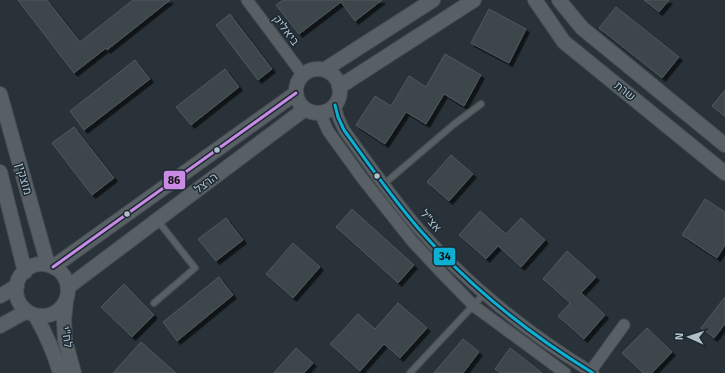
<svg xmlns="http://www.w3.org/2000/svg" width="725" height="373" font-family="'Fira Sans',Heebo,sans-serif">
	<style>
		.building { fill: #3e464b; stroke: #50595f; filter: url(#shadow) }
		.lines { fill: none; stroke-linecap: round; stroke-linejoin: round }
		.service-casing { stroke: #464d52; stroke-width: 8 }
		.minor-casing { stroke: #464d52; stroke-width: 13 }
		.tertiary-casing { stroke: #464d52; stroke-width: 16 }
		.service { stroke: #596065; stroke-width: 5.5 }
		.minor { stroke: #596065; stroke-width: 11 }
		.tertiary { stroke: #596065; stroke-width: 14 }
		.bus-1-casing { stroke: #1b2932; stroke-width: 6 }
		.bus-2-casing { stroke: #1b2932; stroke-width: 6 }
		.bus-1 { stroke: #ca8be6; stroke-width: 3 }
		.bus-2 { stroke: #0dafd3; stroke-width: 3 }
		.bus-dot { fill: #b2bfc9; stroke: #1b2932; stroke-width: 1.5 }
		.labels { text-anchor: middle; stroke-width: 3; stroke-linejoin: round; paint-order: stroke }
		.street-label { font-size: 12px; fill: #b2bfc9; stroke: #1b2932 }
		.line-badge { stroke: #1b2932; stroke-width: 1.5 }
		.pale-badge-label { font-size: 11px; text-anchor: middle; font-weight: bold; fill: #111 }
	</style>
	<defs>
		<filter id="shadow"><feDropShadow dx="3.5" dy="3.5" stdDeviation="0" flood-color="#0009"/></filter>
	</defs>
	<rect width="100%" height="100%" fill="#283238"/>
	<path class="building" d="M18,0h29l33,42 53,-42h37l-63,50 -1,-2 -32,25z
		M283,0h99l-27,21 -14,-19 -42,32 -23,-29z
		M644,0h25l-10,12z
		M616,7l63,50 -17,21 -63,-50z
		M489,9l37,20 -17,34 -38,-20z
		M230,14l42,55 -14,11 -42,-55z
		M445,54l36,21 -17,31 -20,-12 -18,30 -20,-12 -21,32 -29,-19 19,-29 16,10 18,-30 17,11z
		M135,60l15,19 -66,51 -14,-19z
		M225,69l14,18 -48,38 -15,-18z
		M725,90v27l-13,-11z
		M74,127l40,51 -22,17 -40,-52z
		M451,155l22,19 -24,27 -22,-19z
		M705,199l20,13v33l-8,13 -35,-23z
		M352,209l62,56 -16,18 -62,-56z
		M480,211l26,23 15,-16 24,22 -24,27 -23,-21 -12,13 -27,-24z
		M226,218l17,22 -27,21 -18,-22z
		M293,243l27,24 -27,31 -27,-24z
		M567,251l29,26 -15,16 24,22 -21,24 -26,-23 12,-13 -27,-24z
		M219,277l14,18 -56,46 -14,-19z
		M124,284l30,31 -22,22 -31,-30z
		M725,297v27l-11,14 -13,-10z
		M398,303l29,25 -27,30 -16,-14 -24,27 -30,-27 28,-30 17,15z
		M647,328l25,24 -20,21h-9l-21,-20z
		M463,339l16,13 -16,21h-29z
		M141,342l35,31h-63z
		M296,348l17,15 -9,10h-30z
		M510,348l32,25h-42l-5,-4z"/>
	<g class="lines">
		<g class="service-casing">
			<path id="service" d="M384,184l69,-59 28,-21
				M154,303l41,-35 -37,-47
				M410,373l74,-79"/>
		</g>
		<g class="minor-casing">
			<path id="minor" d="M247,0l56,75
				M335,105l3,12 6,13c24,33 48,68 75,99 49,56 110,105 174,144
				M320,113l8,18 34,47 50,63 28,30 34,35 91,67
				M590,372l34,-47"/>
		</g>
		<g class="tertiary-casing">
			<path id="tertiary" d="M535,0l29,42 161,131
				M559,0l23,28 143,117
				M296 91a22 22 0 1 1 44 0a22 22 0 1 1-44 0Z
				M324,70l109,-70
				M339,87l135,-87
				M0,94l48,171
				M0,172l25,100
				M16 290a26 26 0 1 1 52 0a26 26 0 1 1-52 0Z
				M53,267l243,-174
				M68,287l237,-178
				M0,296l17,-10
				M66,301l-2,19 1,20 9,33
				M35,315c11,19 19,37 25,58
				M0,326l27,-15"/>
		</g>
		<use href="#service" class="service"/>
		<use href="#minor" class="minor"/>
		<use href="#tertiary" class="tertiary"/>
		<g class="bus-1-casing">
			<path id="bus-1" d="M53,267l243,-174"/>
		</g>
		<g class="bus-2-casing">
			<path id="bus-2" d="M335,105l3,12 6,13c24,33 48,68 75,99 49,56 110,105 174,144"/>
		</g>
		<use href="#bus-1" class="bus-1"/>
		<use href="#bus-2" class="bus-2"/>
	</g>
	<g class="bus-dot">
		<circle cx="217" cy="150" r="3.5"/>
		<circle cx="377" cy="176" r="3.5"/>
		<circle cx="127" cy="214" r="3.5"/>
	</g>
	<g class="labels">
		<g class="street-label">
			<text transform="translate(286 30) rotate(53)" y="4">ביאליק</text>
			<text transform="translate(625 91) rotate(39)" y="4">שרת</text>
			<text transform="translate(24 179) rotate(74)" y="4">מוצקין</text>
			<text transform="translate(206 183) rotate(-37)" y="4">הרצל</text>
			<text transform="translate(431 221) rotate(49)" y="4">אצ"ל</text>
			<text transform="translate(67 337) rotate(82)" y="4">לח"י</text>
		</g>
	</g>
	<g class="line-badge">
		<rect x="163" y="170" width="23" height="20" rx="4" fill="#ca8be6"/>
		<rect x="433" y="247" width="23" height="19" rx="4" fill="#0dafd3"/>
	</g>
	<g class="pale-badge-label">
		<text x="174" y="184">86</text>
		<text x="445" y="260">34</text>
	</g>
	<g transform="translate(689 337) rotate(273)" stroke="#1b2932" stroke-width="3" paint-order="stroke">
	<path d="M0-3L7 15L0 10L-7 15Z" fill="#b2bfc9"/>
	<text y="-6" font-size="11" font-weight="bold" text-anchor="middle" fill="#b2bfc9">N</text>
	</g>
</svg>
